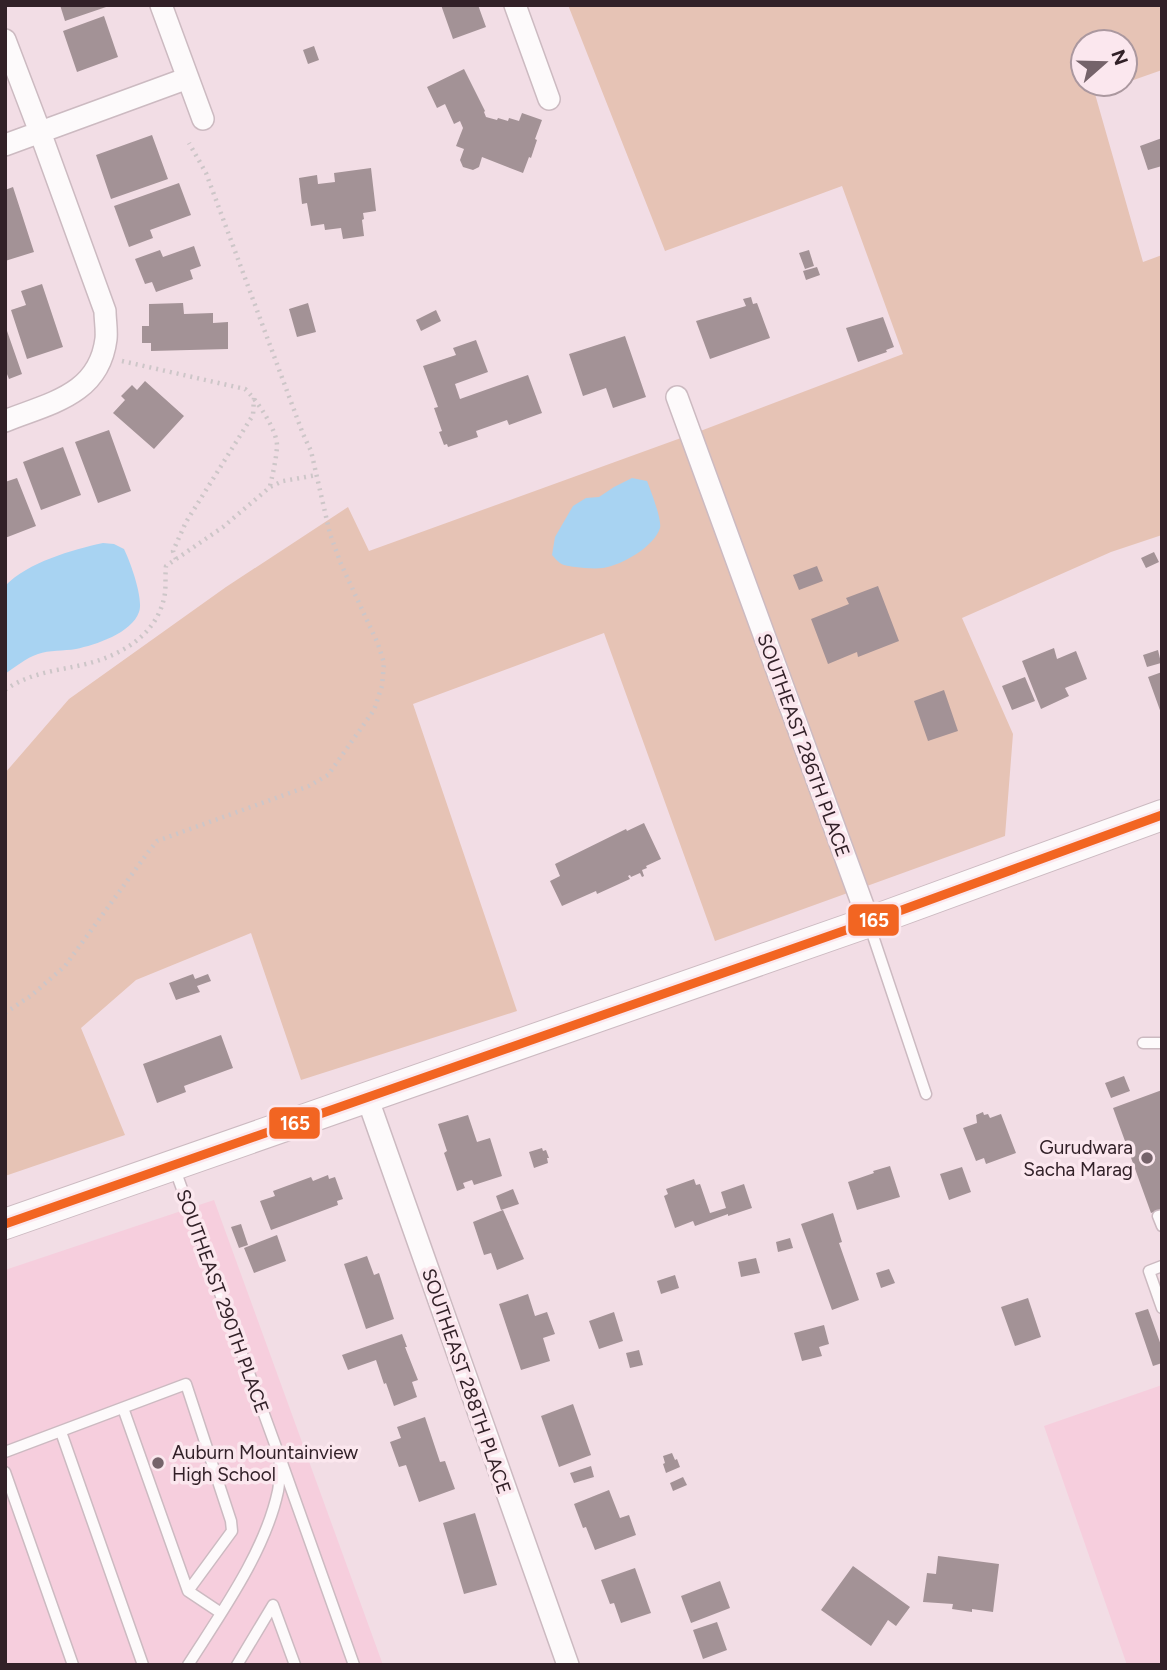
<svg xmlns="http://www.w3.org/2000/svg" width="1167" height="1670" font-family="Figtree,sans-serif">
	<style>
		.built { fill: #f6cedd }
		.green { fill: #e6c3b5 }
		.water { fill: #a8d3f2 }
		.building { fill: #a39296 }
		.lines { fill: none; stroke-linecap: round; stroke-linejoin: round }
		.lane-casing { stroke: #ccbac1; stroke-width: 13 }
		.street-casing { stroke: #ccbac1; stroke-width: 24 }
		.secondary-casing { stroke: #ccbac1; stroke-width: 32 }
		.path { stroke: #cdc6c8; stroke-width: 4.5; stroke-dasharray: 2 5; stroke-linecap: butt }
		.lane { stroke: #fdfafb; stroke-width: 10 }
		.street { stroke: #fdfafb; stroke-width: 21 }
		.secondary { stroke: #fdfafb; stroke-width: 30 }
		.bus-1-casing { stroke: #fbe7ee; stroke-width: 14 }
		.bus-1 { stroke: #f26522; stroke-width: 9 }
		.poi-dot { fill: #75636a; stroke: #fbe7ee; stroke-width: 2.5 }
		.labels { text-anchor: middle; stroke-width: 7; stroke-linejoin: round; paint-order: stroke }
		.street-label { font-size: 19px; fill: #322128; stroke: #fbe7ee }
		.poi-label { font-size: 19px; fill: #322128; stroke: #fbe7ee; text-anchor: end }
		.line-badge { stroke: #fbe7ee; stroke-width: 2.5 }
		.badge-label { font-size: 19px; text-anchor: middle; font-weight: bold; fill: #fff }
	</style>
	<rect width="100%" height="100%" fill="#f2dde5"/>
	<path class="built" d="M214,1200l169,465h-375l-3,-9v-386z
		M1162,1385v280h-35l-83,-239z"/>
	<path class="green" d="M568,5h594v65l-37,13v-41h-42v42h40l-28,10 48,168 19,-7v280l-51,17 -149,66 51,116 -8,102 -290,105 -111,-308 -191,71 104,307 -216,69 -50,-147 -115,47 -55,48 44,107 -120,41v-403l64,-74 157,-112 122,-80 21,44 334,-121 200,-76 -61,-168 -177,65z"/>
	<path class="water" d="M632,478l15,3c4,10 15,39 13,47 -6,19 -38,37 -57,40 -9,1 -19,0 -28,-1 -5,-1 -11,-1 -15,-4 -3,-2 -5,-5 -8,-8l3,-18 18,-31 13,-8 13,-1 15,-10z
		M103,543l11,1 10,5c6,12 20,50 15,63 -7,21 -44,33 -63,37 -12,2 -27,1 -38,5 -12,4 -23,13 -33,20v-88c23,-24 67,-36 98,-43z"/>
	<path class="building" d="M60,5h49v1l-44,15z
		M441,5h37l8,22 -33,12z
		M104,16l14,41 -41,15 -14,-41z
		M314,46l5,14 -11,4 -5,-14z
		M464,69l21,42 -1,1 2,5 11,3 1,-2 10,3 1,-3 10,3 3,-8 20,7 -7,19 2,1 -6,18 -2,-1 -6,16 -41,-16 -3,10 -6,3 -10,-3 -3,-7 4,-11 -8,-3 7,-18 -3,-7 -6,3 -9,-20 -8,4 -10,-21z
		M152,135l16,44 -57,20 -15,-44z
		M1162,138v28l-14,4 -8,-24z
		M371,168l5,43 -13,2 1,6 -2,1 2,16 -21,3 -2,-11 -16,2 -1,-6 -13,2 -4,-23 -5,1 -3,-26 18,-3 1,9 17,-2 -1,-9z
		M179,183l12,32 -41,15 3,8 -24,9 -15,-41z
		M13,187l21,65 -29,9v-71z
		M194,246l7,20 -11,4 3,9 -37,13 -4,-10 -7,2 -10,-25 25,-9 3,7z
		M809,250l5,16 -9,3 -6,-16z
		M817,267l3,8 -14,5 -3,-9z
		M42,284l21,63 -36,12 -16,-49 15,-5 -5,-14z
		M751,297l2,7 4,-1 13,35 -60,21 -14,-38 50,-15 -3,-7z
		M183,303l1,11 29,-1v10l15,-1v27l-77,2v-8h-9v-17h7v-22z
		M308,303l8,29 -19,5 -8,-28z
		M436,310l5,11 -20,10 -5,-11z
		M883,317l11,30 -8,3 1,2 -29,10 -12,-34z
		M6,328l16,46 -13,5 -4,-10z
		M625,336l21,61 -33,11 -7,-20 -23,8 -14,-42z
		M476,340l12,32 -33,12 5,15 68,-24 14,38 -33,12 -2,-5 -31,11 2,6 -30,10 -1,-3 -3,1 -5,-13 3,-1 -8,-23 4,-1 -15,-41 33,-11 -3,-7z
		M145,381l39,35 -30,33 -41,-36 12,-13 -4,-4 11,-11 5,5z
		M109,430l22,61 -33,12 -23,-61z
		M63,447l18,48 -40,15 -18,-48z
		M17,478l19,48 -31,12v-56z
		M1154,552l5,10 -13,6 -5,-10z
		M817,566l6,15 -24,9 -6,-15z
		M878,586l21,55 -41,16 -1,-5 -29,12 -17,-45 38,-15 -3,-6z
		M1054,648l3,11 19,-8 11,28 -22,9 4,8 -28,13 -19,-48z
		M1158,650l3,13 -14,4 -4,-12z
		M1162,672v41h-1l-13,-36z
		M1025,677l10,24 -23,9 -10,-24z
		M944,690l14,41 -30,10 -14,-40z
		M644,823l17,36 -15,7 1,2 -5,2 2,6 -2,1 -2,-4 -9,4 -1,-2 -2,1 2,3 -33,15 -1,-3 -34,15 -12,-25 10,-5 -5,-12 71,-35 1,2z
		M193,974l2,5 13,-5 3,7 -14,5 3,6 -24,8 -7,-17z
		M221,1035l12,33 -49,18 2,6 -29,11 -14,-39z
		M1124,1076l6,15 -19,7 -6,-15z
		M1162,1090v119l-11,4 -38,-105z
		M983,1112l1,3 4,-1 2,4 11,-4 15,39 -30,11 -2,-6 -8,3 -13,-33 14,-5 -1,-8z
		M468,1115l9,27 13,-4 12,38 -28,9 -2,-5 -9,3 2,5 -8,3 -13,-38 3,-2 -9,-27z
		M542,1148l1,3 3,-1 3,8h-2l1,5 -14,5 -5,-16z
		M890,1166l10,31 -43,13 -9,-28 26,-9 -1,-2z
		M962,1167l9,25 -22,8 -9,-26z
		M328,1175l1,4 6,-2 8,22 -6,2 1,4 -67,25 -11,-29 15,-5 -2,-5 38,-14 2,4z
		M694,1179l2,6 4,-1 10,29 16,-5 -5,-16 23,-8 8,24 -24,8v-2l-33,12 -2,-5 -18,7 -11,-32 4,-2 -2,-5z
		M513,1189l6,15 -18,6 -5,-14z
		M503,1210l21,49 -27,11 -6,-17 -7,2 -11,-33z
		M833,1213l9,29 -3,1 20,57 -27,10 -31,-86z
		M241,1224l7,21 -9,3 -8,-21z
		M277,1235l9,26 -32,12 -10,-25z
		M790,1238l3,10 -15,4 -2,-10z
		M367,1256l7,19 5,-2 15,46 -28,10 -22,-65z
		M756,1258l4,15 -19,4 -3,-15z
		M889,1269l6,14 -14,5 -5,-15z
		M675,1275l4,13 -18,6 -4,-13z
		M528,1294l7,22 12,-4 8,22 -12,4 7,23 -29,9 -22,-66z
		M1028,1298l13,39 -26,9 -14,-39z
		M1148,1309l14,39v15l-9,3 -18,-53z
		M614,1312l9,29 -24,8 -10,-28z
		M824,1325l5,19 -10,3 3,9 -20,5 -8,-28z
		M402,1334l5,13h-2l13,33 -6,2 5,15 -23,9 -8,-23 -2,1 -8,-24 -28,10 -6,-15z
		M639,1350l4,15 -13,3 -4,-15z
		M573,1404l18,51 -32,12 -18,-51z
		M425,1417l15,45 5,-1 10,28 -36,13 -13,-37 -7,2 -9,-25 11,-4 -4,-11z
		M672,1453l3,7 2,-1 3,8 -14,6 -3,-9 2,-1 -2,-7z
		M591,1466l3,11 -20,6 -4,-10z
		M683,1477l4,8 -14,6 -3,-8z
		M609,1490l11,28 9,-3 7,20 -41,15 -9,-23 -3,1 -9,-24z
		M475,1513l22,72 -33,9 -21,-71z
		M938,1556l61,8 -6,48 -21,-3v3l-20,-3 1,-5 -30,-2 4,-29 9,1z
		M853,1566l57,41 -14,19 -8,-6 -17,26 -50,-36z
		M635,1568l16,45 -30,10 -7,-20 -4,1 -9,-24z
		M720,1581l10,27 -39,15 -10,-27z
		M717,1622l10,28 -24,9 -10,-29z"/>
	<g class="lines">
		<g class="lane-casing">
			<path id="lane" d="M869,924l57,170
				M1143,1043h19
				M174,1167l106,291c-1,11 0,23 -2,33 -13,61 -57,122 -90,174
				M1162,1215l-4,1 4,10
				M1162,1266l-13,5 13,37
				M123,1408l65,183 33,22
				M61,1432l82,233
				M5,1452l181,-68 45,137 1,10 -44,60
				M282,1463l72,202
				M5,1472l68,193
				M237,1665l36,-60 22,60"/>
		</g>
		<g class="street-casing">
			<path id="street" d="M161,5l42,114
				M515,5l34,94
				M5,40l35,92 65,179c0,9 2,19 1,28 -7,56 -56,64 -101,82
				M5,145l183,-67
				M677,397l192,525
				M367,1097l201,568"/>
		</g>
		<g class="secondary-casing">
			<path id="secondary" d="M5,1224l864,-302 293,-107"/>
		</g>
		<path class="path" d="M122,361l123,28c12,11 33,42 32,58 -1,13 -4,26 -7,39
			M176,559l-3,-8 13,-29 67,-107 1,-17
			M5,690c26,-18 52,-19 81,-26 37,-9 73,-31 79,-71 1,-9 0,-19 1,-27l57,-39 47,-40 13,-6 34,-6
			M5,1013l27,-18 33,-29 84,-115 8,-10 152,-55 19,-11 46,-65 8,-24 2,-23 -6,-19 -37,-80 -11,-30 -19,-83 -8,-17 -97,-261 -17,-30"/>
		<use href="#lane" class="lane"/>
		<use href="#street" class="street"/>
		<use href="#secondary" class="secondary"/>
		<g class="bus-1-casing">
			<path id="bus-1" d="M5,1224l864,-302 293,-107"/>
		</g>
		<use href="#bus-1" class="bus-1"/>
	</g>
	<g class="poi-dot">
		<circle cx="1147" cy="1158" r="7"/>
		<circle cx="158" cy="1463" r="7"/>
	</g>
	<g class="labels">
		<g class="street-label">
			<text transform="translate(804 745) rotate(70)" y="7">SOUTHEAST 286TH PLACE</text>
			<text transform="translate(223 1301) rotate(70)" y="7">SOUTHEAST 290TH PLACE</text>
			<text transform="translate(467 1381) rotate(71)" y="7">SOUTHEAST 288TH PLACE</text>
		</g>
		<g class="poi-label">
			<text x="1133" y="1154">Gurudwara<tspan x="1133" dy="22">Sacha Marag</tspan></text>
			<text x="172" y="1459" text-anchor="start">Auburn Mountainview<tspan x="172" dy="22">High School</tspan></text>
		</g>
	</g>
	<g class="line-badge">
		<rect x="847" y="903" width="53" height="34" rx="7" fill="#f26522"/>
		<rect x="268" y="1106" width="53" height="34" rx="7" fill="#f26522"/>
	</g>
	<g class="badge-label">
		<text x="874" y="927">165</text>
		<text x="295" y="1130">165</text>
	</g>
	<rect width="1167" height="1670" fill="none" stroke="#322128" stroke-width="14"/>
	<g transform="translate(1104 63) rotate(70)"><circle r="33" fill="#fbe7ee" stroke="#ab989f" stroke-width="2"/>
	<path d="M0-5L12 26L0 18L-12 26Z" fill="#75636a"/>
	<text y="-10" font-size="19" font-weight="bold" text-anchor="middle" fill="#322128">N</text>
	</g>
</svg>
